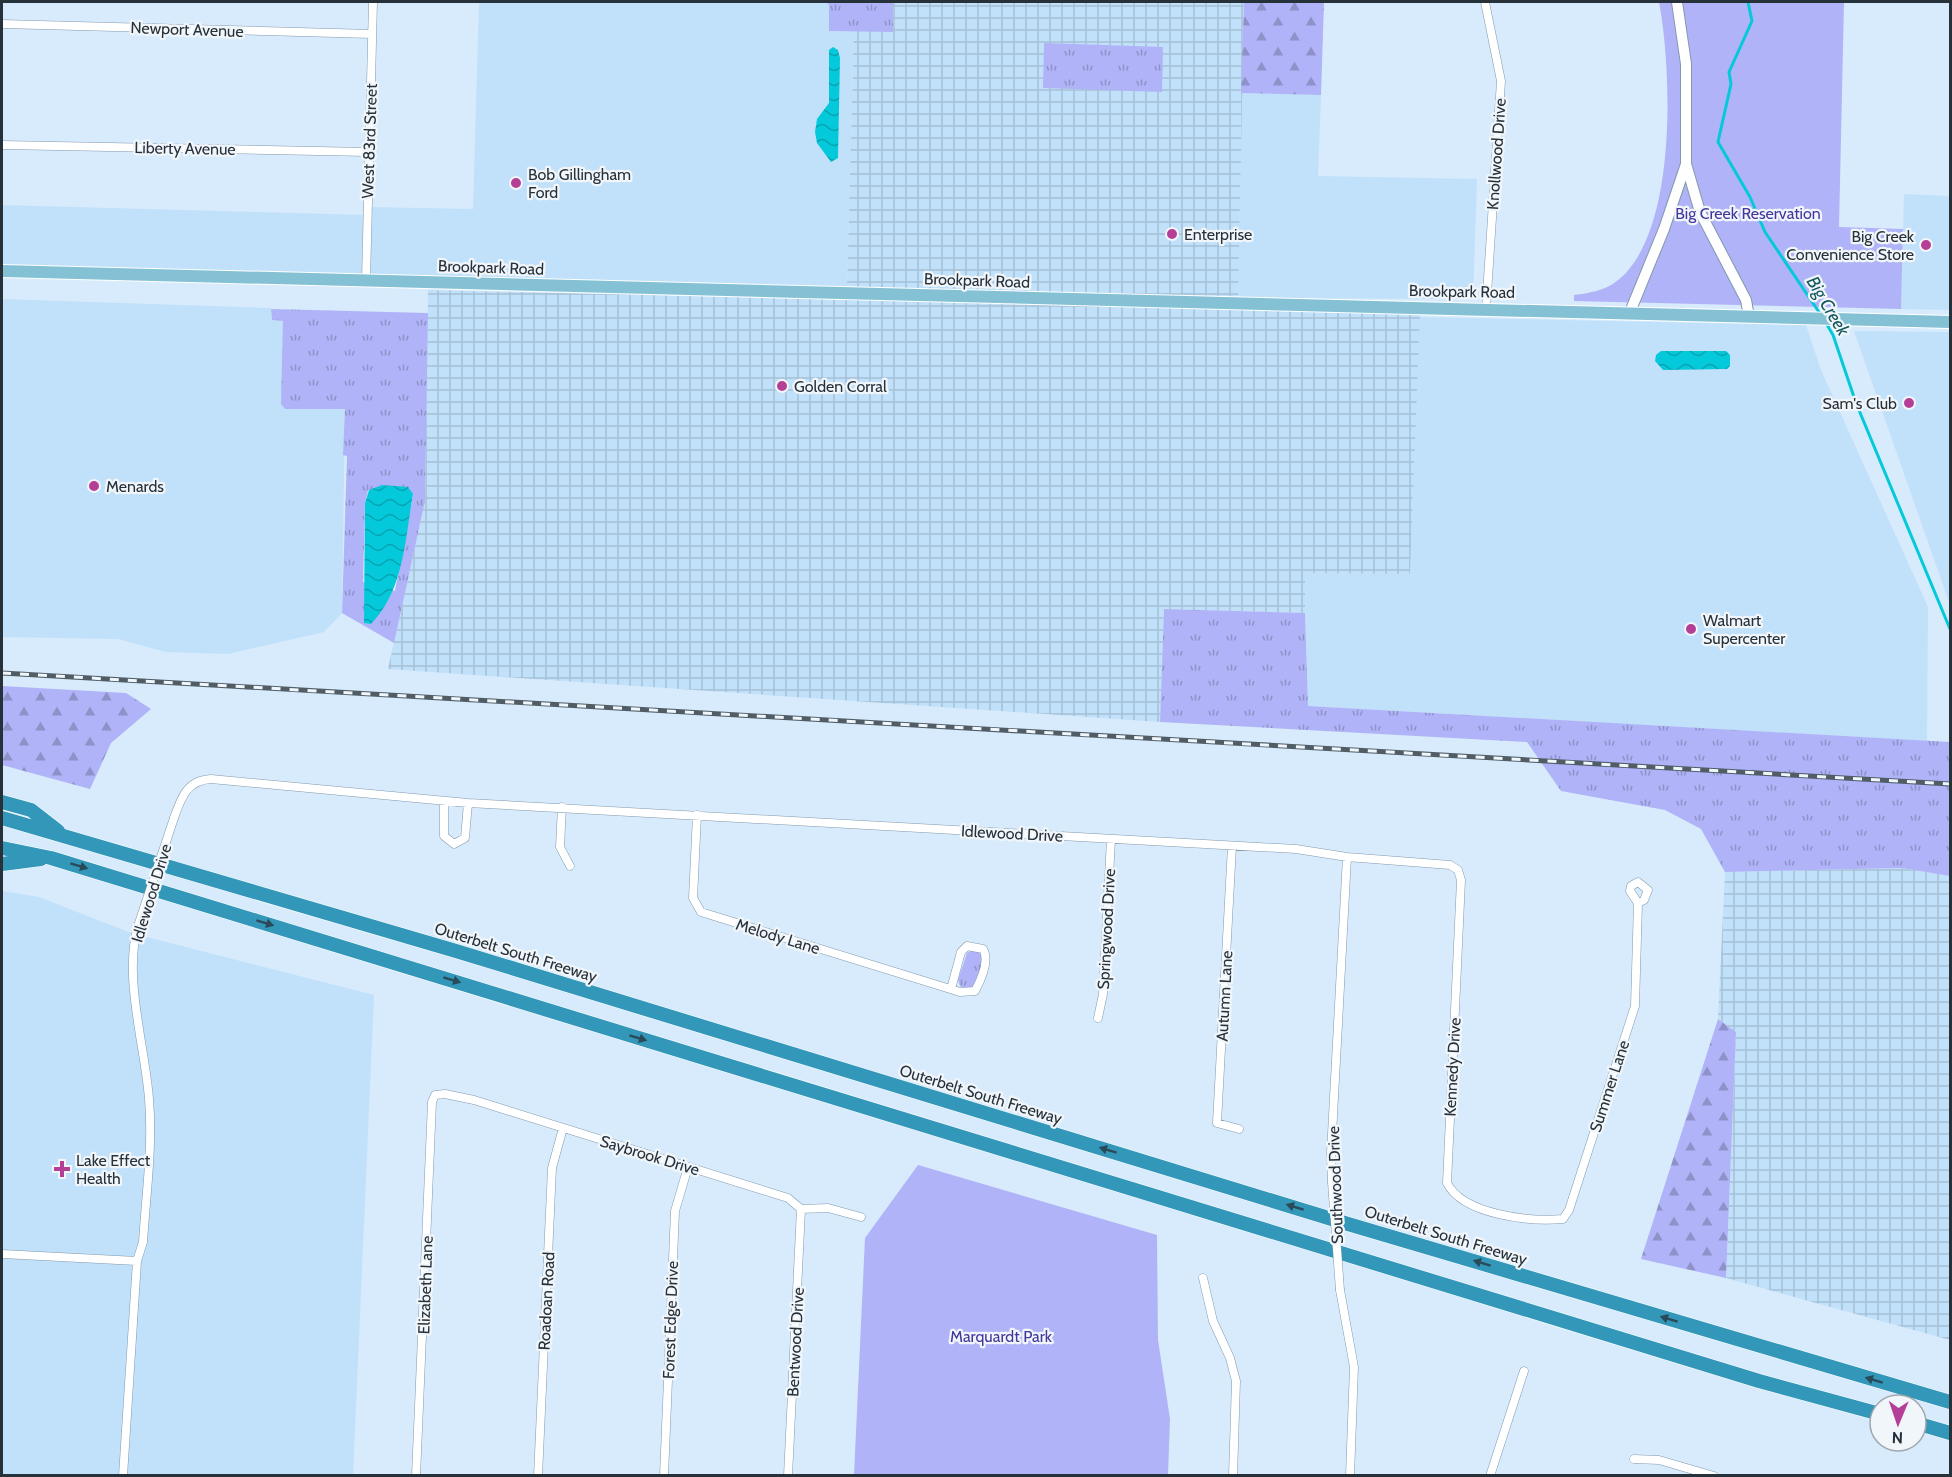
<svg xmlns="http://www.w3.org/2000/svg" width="1952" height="1477" font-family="Cabin,sans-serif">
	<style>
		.built { fill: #c1e0fa }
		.industrial { fill: url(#industrial-grid) }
		.grass { fill: url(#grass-tufts); fill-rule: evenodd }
		.forest { fill: url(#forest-firs) }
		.green { fill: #b0b3f7 }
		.water { fill: url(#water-waves) }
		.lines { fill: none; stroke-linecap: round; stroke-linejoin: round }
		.stream { stroke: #04c9da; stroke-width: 3 }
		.street-casing { stroke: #8299ad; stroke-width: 9 }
		.secondary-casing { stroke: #8299ad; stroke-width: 12 }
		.primary-casing { stroke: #fff; stroke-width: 14 }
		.highway-casing { stroke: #fff; stroke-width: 15 }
		.street { stroke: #fff; stroke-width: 8 }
		.secondary { stroke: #fff; stroke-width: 10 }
		.primary { stroke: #85c1d5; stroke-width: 12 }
		.highway { stroke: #3397b9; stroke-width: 14 }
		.rail-casing { stroke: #505d67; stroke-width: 5 }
		.rail { stroke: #f1f6fa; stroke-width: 3; stroke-dasharray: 9; stroke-linecap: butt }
		.street-bridge-casing { stroke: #8299ad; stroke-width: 9; stroke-linecap: butt }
		.street-bridge { stroke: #fff; stroke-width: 8 }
		.oneway { fill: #2a4a59 }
		.poi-dot { fill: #b53f96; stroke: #f1f6fa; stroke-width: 2 }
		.labels { text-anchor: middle; stroke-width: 4.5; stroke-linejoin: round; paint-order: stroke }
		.street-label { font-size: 16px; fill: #273139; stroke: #f1f6fa }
		.poi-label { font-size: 16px; fill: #273139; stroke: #f1f6fa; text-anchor: start }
		.park-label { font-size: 16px; fill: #43379d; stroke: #f1f6fa }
		.water-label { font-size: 18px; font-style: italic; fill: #15575e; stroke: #f1f6fa }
	</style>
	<defs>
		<pattern id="industrial-grid" width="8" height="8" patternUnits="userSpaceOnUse" patternTransform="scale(1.5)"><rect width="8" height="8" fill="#c1e0fa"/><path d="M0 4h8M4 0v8" fill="none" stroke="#a6c1d7"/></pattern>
		<pattern id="grass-tufts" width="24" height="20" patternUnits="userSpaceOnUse" patternTransform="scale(1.5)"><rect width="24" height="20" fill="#b0b3f7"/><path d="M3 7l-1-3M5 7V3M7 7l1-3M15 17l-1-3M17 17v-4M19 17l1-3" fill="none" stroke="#8f92c9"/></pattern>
		<pattern id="forest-firs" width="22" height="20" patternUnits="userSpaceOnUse" patternTransform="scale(1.5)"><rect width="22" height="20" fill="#b0b3f7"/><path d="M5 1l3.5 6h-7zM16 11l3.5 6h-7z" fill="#8f92c9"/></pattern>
		<pattern id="water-waves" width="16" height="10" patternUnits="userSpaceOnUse" patternTransform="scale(1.5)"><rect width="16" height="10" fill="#04c9da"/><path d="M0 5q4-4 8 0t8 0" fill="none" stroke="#06a4b2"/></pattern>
	</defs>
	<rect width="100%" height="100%" fill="#d7ebfc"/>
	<path class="built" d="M479,2h347l3,3v26h25l-7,257 -845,-23v-60l365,10v-8l106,2z
		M1241,93l80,2 -3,81 159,3 -4,120 -235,-1z
		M1904,194l46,2v114l-49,-1z
		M2,299l269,9 1,12 11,1 2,88h60l-3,204 -18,19 -96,22 -62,-2 -48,-13 -116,-2z
		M1419,317l387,8 15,45 107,237 -1,134 -619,-35 -4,-133 106,1z
		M1854,331l96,1v273z
		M2,891l37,6 92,36 243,62 -21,480h-351z"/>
	<path class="industrial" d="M893,2h351l-6,296 -391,-10 7,-257h38z
		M428,290l992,23 -10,261 -105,-1v40l-141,-4 -4,113 -772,-53 37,-168z
		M1902,868l48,8v464l-224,-62 10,-246 -18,-13 7,-147z"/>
	<path class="grass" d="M826,2h67v30l-64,-1v-26z
		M1044,43l119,4 -1,45 -119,-4z
		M271,309l157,4 -3,188 -31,142 -52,-30 5,-157 -4,-1 2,-46h-60l-4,-5 2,-83 -11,-1zM368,490l45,5 -18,96 -32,-9 2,-79z
		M1164,609l141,4 3,93 642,36v134l-48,-8 -177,4 -24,-43 -36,-19 -104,-19 -34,-49 -367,-20z
		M972,950l9,2c3,11 -1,33 -12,38l-9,-4 -2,-6 9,-27z"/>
	<path class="forest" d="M1244,2h80l-3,93 -80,-2z
		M2,686l124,7 25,16 -40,34 -21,46 -88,-24z
		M1718,1019l18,13 -10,246 -85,-19z"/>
	<path class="green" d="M1659,2h185l-5,225 64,2 -2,80 -327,-8v-6c15,-2 30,-4 43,-14 61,-47 55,-211 42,-279z
		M918,1165l239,70 1,105 12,79 -2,56h-314l11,-237z"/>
	<path class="water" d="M833,47l5,3 2,8 -2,100 -7,4 -14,-19 -2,-11 2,-13 12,-16v-53z
		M1661,351h65l4,4v11l-3,3 -64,1 -8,-9 1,-6z
		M382,485l26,2 5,7c-8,45 -9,96 -42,130l-7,-1 1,-120 4,-13z"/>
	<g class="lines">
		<path class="stream" d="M1748,2l4,19 -23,51 2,12 -13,58 32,55 15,35 56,83
			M1826,323l7,12 23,68 94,226"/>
		<g class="street-casing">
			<path id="street" d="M1485,2l16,79 -15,228
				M2,24l370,10
				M2,145l366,7
				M366,280l7,-278
				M444,801v35l10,8 11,-6 3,-35
				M562,807l-2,40 10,19
				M697,815l-4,83 8,14 259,80 15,-1c6,-11 15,-30 8,-42l-16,-3 -6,6 -10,37
				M174,818c7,-20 13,-38 37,-39l257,24 828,46 51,8 103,8 8,5 3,10 -14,303c16,32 84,39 116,36l6,-9 66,-204 3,-103 -8,-12 1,-5 7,-4 10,8 -4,10 -6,3
				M1232,846l-15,277 22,6
				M1098,1018l5,-24 8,-155
				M1332,1182l-1,-29 16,-296
				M2,1254l135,7
				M1203,1278l10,43 17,37 6,23 -3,95
				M1340,1290l14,77 -4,109
				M1634,1459l25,1 55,16
				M123,1476l14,-215 6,-19c3,-47 10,-96 6,-143 -4,-53 -26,-122 -11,-173
				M416,1476l16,-374 3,-7 10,-1 29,6 314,98 13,11 27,-1 33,9
				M538,1476l14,-308 11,-40
				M664,1476l11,-265 13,-44
				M788,1476l13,-267
				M1490,1476l34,-105"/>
		</g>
		<g class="secondary-casing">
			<path id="secondary" d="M1677,2l9,62v100l14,48 46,88 3,17
				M1630,312l34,-83 22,-65"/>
		</g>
		<g class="primary-casing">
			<path id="primary" d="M2,271l1948,51"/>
		</g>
		<g class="highway-casing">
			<path id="highway" d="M2,802l29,8 27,21
				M2,818l454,133 892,273 602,178
				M2,848l49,10 1708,523 121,33
				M2,864l39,-5
				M1916,1423l34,10"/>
		</g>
		<use href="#street" class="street"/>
		<use href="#secondary" class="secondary"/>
		<use href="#primary" class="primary"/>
		<use href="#highway" class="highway"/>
		<g class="rail-casing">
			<path id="rail" d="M2,673l1948,111"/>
		</g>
		<use href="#rail" class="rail"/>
		<g class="street-bridge-casing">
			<path id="street-bridge" d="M138,926l36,-108
				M1332,1182l8,108"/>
		</g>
		<use href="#street-bridge" class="street-bridge"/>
	</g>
	<defs><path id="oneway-solid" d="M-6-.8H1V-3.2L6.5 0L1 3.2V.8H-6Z" transform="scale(1.5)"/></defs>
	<g class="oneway">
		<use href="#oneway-solid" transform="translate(79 866) rotate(17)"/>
		<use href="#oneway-solid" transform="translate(265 923) rotate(17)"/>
		<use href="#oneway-solid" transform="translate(452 980) rotate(17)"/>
		<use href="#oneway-solid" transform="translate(638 1038) rotate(17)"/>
		<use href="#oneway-solid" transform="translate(1108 1150) rotate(-163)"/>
		<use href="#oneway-solid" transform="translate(1295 1207) rotate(-163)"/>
		<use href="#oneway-solid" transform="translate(1482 1263) rotate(-163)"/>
		<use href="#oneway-solid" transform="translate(1669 1319) rotate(-163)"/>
		<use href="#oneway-solid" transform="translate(1874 1380) rotate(-163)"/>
	</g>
	<g class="poi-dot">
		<circle cx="516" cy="183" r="6"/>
		<circle cx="1172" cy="234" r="6"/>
		<circle cx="1926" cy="245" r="6"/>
		<circle cx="782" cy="386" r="6"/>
		<circle cx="1909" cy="403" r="6"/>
		<circle cx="94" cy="486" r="6"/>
		<circle cx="1691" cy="629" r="6"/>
		<path d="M59 1160h6v6h6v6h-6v6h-6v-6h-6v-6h6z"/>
	</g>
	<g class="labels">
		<g class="street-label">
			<text transform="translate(187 29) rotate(2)" y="6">Newport Avenue</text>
			<text transform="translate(369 141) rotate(-88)" y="6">West 83rd Street</text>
			<text transform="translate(185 148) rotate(1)" y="6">Liberty Avenue</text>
			<text transform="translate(1496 154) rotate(-86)" y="6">Knollwood Drive</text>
			<text transform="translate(491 267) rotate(2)" y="6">Brookpark Road</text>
			<text transform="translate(977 280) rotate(2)" y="6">Brookpark Road</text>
			<text transform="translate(1462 291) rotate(1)" y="6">Brookpark Road</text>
			<text transform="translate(1012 833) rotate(3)" y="6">Idlewood Drive</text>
			<text transform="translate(151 893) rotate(-73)" y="6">Idlewood Drive</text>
			<text transform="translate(1106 929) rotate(-87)" y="6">Springwood Drive</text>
			<text transform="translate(778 936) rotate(17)" y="6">Melody Lane</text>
			<text transform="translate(516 952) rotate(17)" y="6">Outerbelt South Freeway</text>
			<text transform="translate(1224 996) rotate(-87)" y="6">Autumn Lane</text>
			<text transform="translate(1452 1067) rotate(-87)" y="6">Kennedy Drive</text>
			<text transform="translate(1609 1086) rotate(-72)" y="6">Summer Lane</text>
			<text transform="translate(981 1094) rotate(17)" y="6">Outerbelt South Freeway</text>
			<text transform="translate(650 1155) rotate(17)" y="6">Saybrook Drive</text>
			<text transform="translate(1335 1185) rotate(-92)" y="6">Southwood Drive</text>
			<text transform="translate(1446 1235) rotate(17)" y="6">Outerbelt South Freeway</text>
			<text transform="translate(425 1285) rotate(-88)" y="6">Elizabeth Lane</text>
			<text transform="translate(546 1301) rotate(-87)" y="6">Roadoan Road</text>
			<text transform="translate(670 1320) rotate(-88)" y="6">Forest Edge Drive</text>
			<text transform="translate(795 1342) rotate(-87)" y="6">Bentwood Drive</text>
		</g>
		<g class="poi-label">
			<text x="528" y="180">Bob Gillingham<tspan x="528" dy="18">Ford</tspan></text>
			<text x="1184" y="240">Enterprise</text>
			<text x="1914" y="242" text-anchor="end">Big Creek<tspan x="1914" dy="18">Convenience Store</tspan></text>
			<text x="794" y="392">Golden Corral</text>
			<text x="1897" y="409" text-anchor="end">Sam's Club</text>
			<text x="106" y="492">Menards</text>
			<text x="1703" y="626">Walmart<tspan x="1703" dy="18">Supercenter</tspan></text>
			<text x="76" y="1166">Lake Effect<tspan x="76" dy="18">Health</tspan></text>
		</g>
		<g class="park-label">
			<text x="1748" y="219">Big Creek Reservation</text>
			<text x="1001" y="1342">Marquardt Park</text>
		</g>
		<g class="water-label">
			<text transform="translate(1828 306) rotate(59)" y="6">Big Creek</text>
		</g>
	</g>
	<rect width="1952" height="1477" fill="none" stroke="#273139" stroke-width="6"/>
	<g transform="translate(1898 1423) rotate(182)"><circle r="28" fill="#f1f6fa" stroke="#a0a7ad" stroke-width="1.5"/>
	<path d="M0-4.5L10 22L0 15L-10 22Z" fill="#b53f96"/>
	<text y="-9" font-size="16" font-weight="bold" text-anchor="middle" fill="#273139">N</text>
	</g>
</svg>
